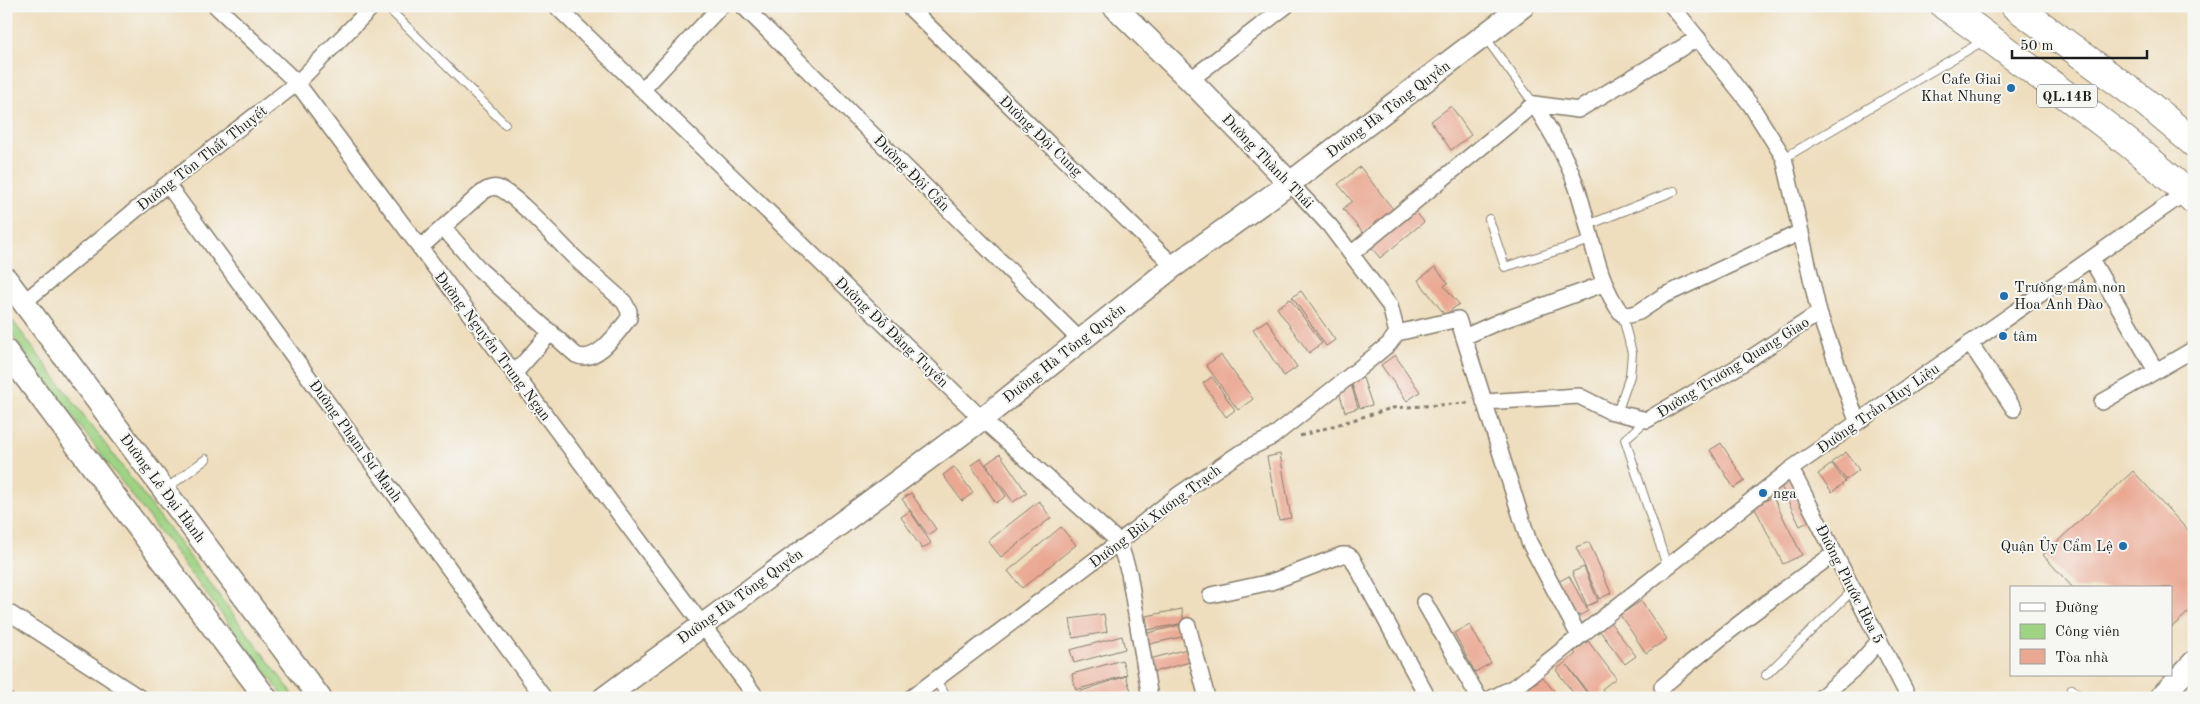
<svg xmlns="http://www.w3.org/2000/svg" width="2200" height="704" font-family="'Old Standard TT',serif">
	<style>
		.green { fill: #9ed383; stroke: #5d7850 }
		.building { fill: #eaa893 }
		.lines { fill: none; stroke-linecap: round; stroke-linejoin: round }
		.lane-casing { stroke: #857d6d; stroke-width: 10 }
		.street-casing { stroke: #857d6d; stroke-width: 18 }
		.secondary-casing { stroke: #857d6d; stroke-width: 25 }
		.highway-casing { stroke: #857d6d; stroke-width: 30 }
		.path { stroke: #857d6d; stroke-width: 3; stroke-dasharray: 4 4; stroke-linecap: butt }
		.lane { stroke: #fff; stroke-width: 8 }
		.street { stroke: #fff; stroke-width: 15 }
		.secondary { stroke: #fff; stroke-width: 22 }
		.highway { stroke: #fff; stroke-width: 28 }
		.poi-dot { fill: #1f6fb2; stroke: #f6f6f2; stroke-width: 2 }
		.labels { text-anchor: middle; stroke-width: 4; stroke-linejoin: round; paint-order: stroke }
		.shield { fill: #f6f6f2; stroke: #5d5d5c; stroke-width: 1 }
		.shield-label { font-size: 14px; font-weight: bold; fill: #1c1c1c }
		.poi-label { font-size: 15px; fill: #1c1c1c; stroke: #f6f6f2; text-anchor: start }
		.street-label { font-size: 15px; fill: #1c1c1c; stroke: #f6f6f2 }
	</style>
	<rect width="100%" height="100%" fill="#f6f6f2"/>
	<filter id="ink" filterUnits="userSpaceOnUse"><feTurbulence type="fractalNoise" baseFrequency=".02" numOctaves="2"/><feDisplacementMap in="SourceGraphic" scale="10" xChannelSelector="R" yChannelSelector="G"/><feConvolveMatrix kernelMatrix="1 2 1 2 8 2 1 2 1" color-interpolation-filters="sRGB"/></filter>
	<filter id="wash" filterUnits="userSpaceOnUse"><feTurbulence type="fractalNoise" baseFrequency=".0096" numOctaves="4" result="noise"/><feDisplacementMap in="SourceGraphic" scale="20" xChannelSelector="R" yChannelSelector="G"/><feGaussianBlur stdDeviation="1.12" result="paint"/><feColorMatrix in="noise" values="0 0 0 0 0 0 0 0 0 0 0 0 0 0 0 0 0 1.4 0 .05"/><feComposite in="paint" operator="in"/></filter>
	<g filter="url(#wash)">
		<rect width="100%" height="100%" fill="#eedebe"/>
		<path class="green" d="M6,312l290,386h-11l-256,-339 -23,-32z"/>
		<g id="blocks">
			<path class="building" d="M1451,106l20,29 -20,15 -20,-29z
				M1360,167l33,42 -30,24 -20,-24 9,-8 -14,-17z
				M1415,211l9,11 -44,36 -10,-12z
				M1435,267l13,16 -4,3 15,18 -14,11 -27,-35z
				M1301,291l34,49 -9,6 -34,-49z
				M1290,299l32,44 -13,10 -32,-45z
				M1267,320l30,47 -13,9 -31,-47z
				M1221,355l32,44 -15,11 -32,-45z
				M1395,355l25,37 -13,9 -26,-36z
				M1212,377l23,33 -9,7 -23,-34z
				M1363,378l9,27 -12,3 -9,-26z
				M1351,384l7,24 -13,4 -7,-24z
				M1721,443l24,38 -11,7 -24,-38z
				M1846,452l13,18 -13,10 -14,-18z
				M1000,454l27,39 -14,9 -27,-38z
				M1280,454l11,64 -12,2 -12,-63z
				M981,458l25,38 -10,7 -25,-38z
				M1832,464l13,18 -13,10 -14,-18z
				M954,467l19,26 -11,8 -19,-26z
				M2133,471l61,66v70l-23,21v-40h-98l-30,-33z
				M1793,477l21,42 -14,7 -20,-42z
				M911,493l25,36 -8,6 -26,-36z
				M1773,497l29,58 -19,9 -29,-58z
				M1039,501l12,17 -50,39 -13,-16z
				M910,511l21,32 -9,6 -21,-32z
				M1061,527l15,18 -54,43 -14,-17z
				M1589,542l22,51 -12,6 -23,-52z
				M1584,567l14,34 -11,5 -15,-34z
				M1569,576l19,35 -11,6 -19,-35z
				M1641,601l26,38 -21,14 -26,-38z
				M1182,609l2,14 -36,7 -2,-14z
				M1104,614l3,18 -34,6 -3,-19z
				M1610,622l26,34 -11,8 -26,-34z
				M1183,624l2,12 -39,9 -2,-11z
				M1470,625l21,38 -16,9 -21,-39z
				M1122,636l3,13 -51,14 -4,-13z
				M1588,641l28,37 -14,11 2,3 -8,6h-4l-25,-33 23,33h-13l-21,-28 20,-16 -2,-2z
				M1187,649l3,13 -40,11 -4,-13z
				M1122,660l5,15 -51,15 -4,-16z
				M1126,676l5,15 -21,7h-49z
				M1543,677l16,21h-30l-5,-6z"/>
		</g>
	</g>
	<g filter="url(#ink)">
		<use href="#blocks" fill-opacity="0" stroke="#857d6d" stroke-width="1"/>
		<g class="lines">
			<g class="lane-casing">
				<path id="lane" d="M386,6l119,118
					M1485,37l49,67
					M1784,158l199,-117
					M1489,219l16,48 86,-27
					M1588,225l86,-34
					M1617,413l13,-37 2,-23 -10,-39
					M1647,420l-22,19 42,127
					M166,489l40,-30
					M1766,675l87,-85
					M935,679l12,19
					M2072,689l8,9
					M6,696l4,2"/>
			</g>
			<g class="street-casing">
				<path id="street" d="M216,6l81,77 460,615
					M556,6l426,413 137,123 10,31 21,125
					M743,6l337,334
					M908,6l266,260
					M1672,6l78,98 34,54 35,155 38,108
					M1190,80l96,-74
					M643,89l78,-83
					M1534,104c16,26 32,52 42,81 14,38 20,97 46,129l7,1 10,-3 24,-16 138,-64
					M1290,183l40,43 60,80 7,27
					M167,184l377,514
					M420,248l58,-52c6,-5 12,-10 20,-8 16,4 62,56 77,70 16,15 33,29 49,44l5,9v7c-11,14 -33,47 -53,37l-96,-85 -37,-43
					M1351,254l183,-150 44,6 120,-72
					M2091,259l65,112 -54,31
					M24,302l143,-118 130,-101 76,-77
					M1397,333l61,-14 71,223 50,94
					M1464,337l34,-15 108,-39
					M1970,343l44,66
					M2156,371l38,-22
					M514,374l37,-42
					M1484,402l95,-6 30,15 38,9 87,-51 85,-56
					M1791,469l118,229
					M1211,595l60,-13 71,-27h6l4,3 76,140
					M1424,602l55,96
					M8,612l132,86
					M1188,626l19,72
					M1662,687c55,-48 113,-92 172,-133
					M911,698l208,-156 59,-47 62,-42 32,-16 84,-66 33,-27 8,-11
					M1492,698l26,-13 273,-216 395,-277
					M1820,698l36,-31 23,-26"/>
			</g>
			<g class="secondary-casing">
				<path id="secondary" d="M1114,6l76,74 100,103
					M6,279l314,419
					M6,351l260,347
					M604,698l378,-279 192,-153 116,-83 233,-177
					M2160,698l34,-36"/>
			</g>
			<g class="highway-casing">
				<path id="highway" d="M1945,6c33,23 65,48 98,72 52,39 104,77 151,122
					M2015,6l129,95 50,42"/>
			</g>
			<path class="path" d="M1300,436l92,-28 77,-5"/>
			<use href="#lane" class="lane"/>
			<use href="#street" class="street"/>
			<use href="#secondary" class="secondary"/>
			<use href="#highway" class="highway"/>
		</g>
	</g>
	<g class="poi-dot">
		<circle cx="2011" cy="88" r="5"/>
		<circle cx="2004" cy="296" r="5"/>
		<circle cx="2003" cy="336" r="5"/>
		<circle cx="1763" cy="493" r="5"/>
		<circle cx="2123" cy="546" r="5"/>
	</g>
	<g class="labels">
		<rect class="shield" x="2037" y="84.5" width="60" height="23" rx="4"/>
		<g class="shield-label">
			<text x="2067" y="101">QL.14B</text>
		</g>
		<g class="poi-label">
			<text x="2001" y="84" text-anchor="end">Cafe Giai<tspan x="2001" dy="17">Khat Nhung</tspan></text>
			<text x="2014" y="292">Trường mầm non<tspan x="2014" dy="17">Hoa Anh Đào</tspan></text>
			<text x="2013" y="341">tâm</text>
			<text x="1773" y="498">nga</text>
			<text x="2113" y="551" text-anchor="end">Quận Ủy Cẩm Lệ</text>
		</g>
		<g class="street-label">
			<text transform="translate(1388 109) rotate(-37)" y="5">Đường Hà Tông Quyền</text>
			<text transform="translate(1041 136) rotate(44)" y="5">Đường Đội Cung</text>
			<text transform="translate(202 158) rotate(-38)" y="5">Đường Tôn Thất Thuyết</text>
			<text transform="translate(1268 161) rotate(46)" y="5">Đường Thành Thái</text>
			<text transform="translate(912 173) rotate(45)" y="5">Đường Đội Cấn</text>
			<text transform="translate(892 332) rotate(44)" y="5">Đường Đỗ Đăng Tuyển</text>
			<text transform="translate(493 346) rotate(53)" y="5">Đường Nguyễn Trung Ngạn</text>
			<text transform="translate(1064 353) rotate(-38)" y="5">Đường Hà Tông Quyền</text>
			<text transform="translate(1733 367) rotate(-32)" y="5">Đường Trương Quang Giao</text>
			<text transform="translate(1878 408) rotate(-35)" y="5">Đường Trần Huy Liệu</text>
			<text transform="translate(356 441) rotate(54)" y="5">Đường Phạm Sư Mạnh</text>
			<text transform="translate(163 488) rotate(53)" y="5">Đường Lê Đại Hành</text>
			<text transform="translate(1155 516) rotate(-37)" y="5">Đường Bùi Xương Trạch</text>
			<text transform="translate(1850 584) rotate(63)" y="5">Đường Phước Hòa 5</text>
			<text transform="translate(740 596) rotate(-36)" y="5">Đường Hà Tông Quyền</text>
		</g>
	</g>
	<rect width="2200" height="704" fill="none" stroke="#f6f6f2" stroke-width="25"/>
	<rect x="2010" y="586" width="162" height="90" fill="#f6f6f2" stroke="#9f9f9c"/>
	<rect x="2020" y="603" width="25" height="8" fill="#ffffff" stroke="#9f9f9c"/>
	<text x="2055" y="612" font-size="15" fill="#1c1c1c">Đường</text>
	<rect x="2020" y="624" width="25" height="15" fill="#9ed383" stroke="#9f9f9c"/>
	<text x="2055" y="636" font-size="15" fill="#1c1c1c">Công viên</text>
	<rect x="2020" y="649" width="25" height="15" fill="#eaa893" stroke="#9f9f9c"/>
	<text x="2055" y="662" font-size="15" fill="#1c1c1c">Tòa nhà</text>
	<path d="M2012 50v8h135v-8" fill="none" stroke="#1c1c1c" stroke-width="2.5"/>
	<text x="2020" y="50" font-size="15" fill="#1c1c1c" stroke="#f6f6f2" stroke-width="4" paint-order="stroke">50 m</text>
</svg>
